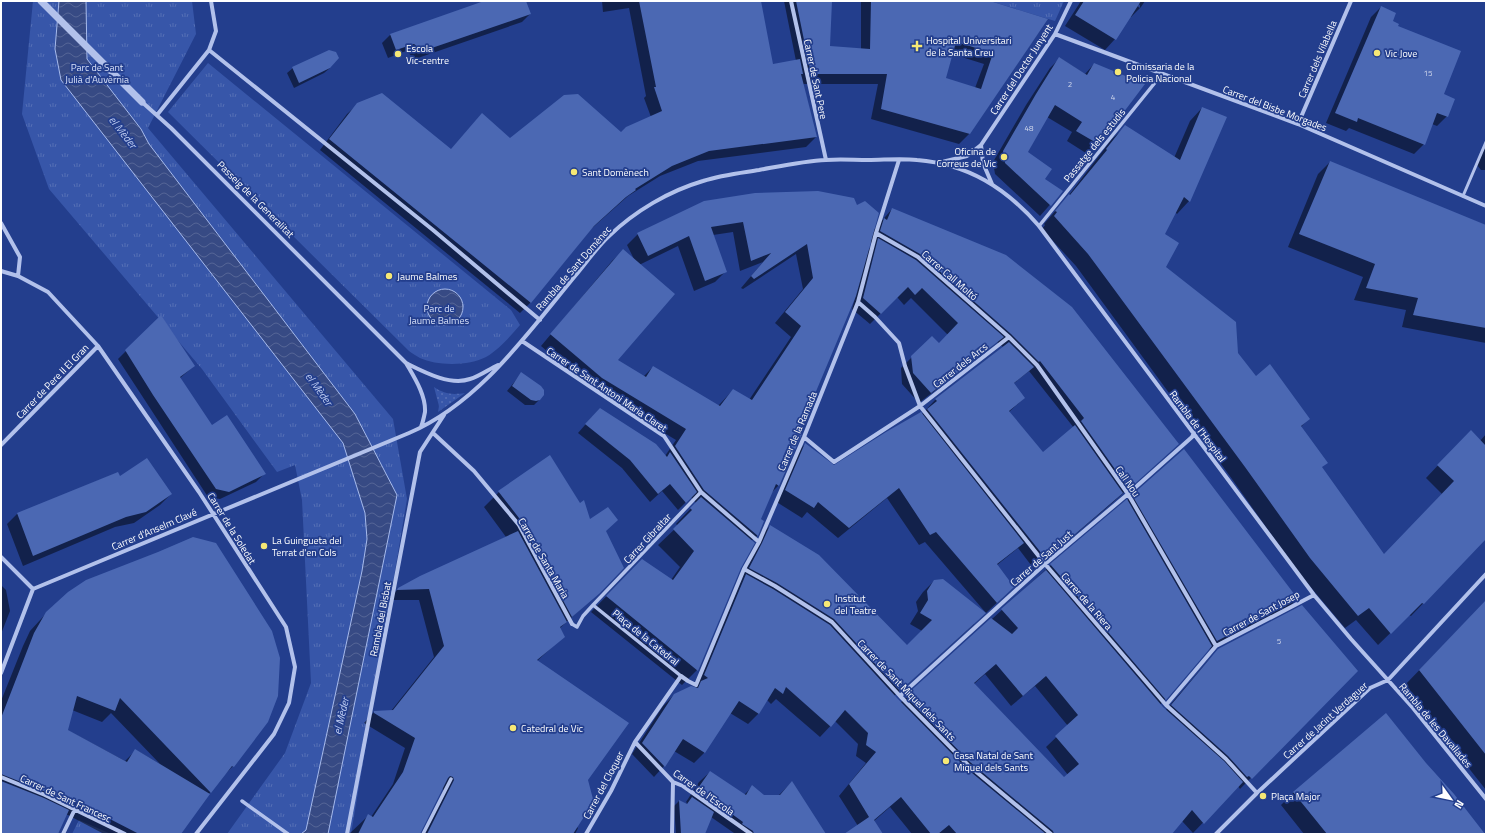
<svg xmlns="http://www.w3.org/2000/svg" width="1487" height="835" font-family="'Titillium Web',sans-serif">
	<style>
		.grass { fill: url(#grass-dots) }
		.park { fill: url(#park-tufts) }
		.water { fill: url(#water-waves); stroke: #a6baec }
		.shadow { fill: #0007; fill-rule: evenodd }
		.building { fill: #4b68b3; fill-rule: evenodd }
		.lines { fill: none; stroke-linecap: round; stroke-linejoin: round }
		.service { stroke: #b2c1eb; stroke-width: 3 }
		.pedestrian { stroke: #b2c1eb; stroke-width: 3.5 }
		.minor { stroke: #b2c1eb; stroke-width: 4 }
		.tertiary { stroke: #b2c1eb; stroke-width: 7 }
		.poi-dot { fill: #f6e875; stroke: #233e8d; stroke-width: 1.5 }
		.labels { text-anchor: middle; stroke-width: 3.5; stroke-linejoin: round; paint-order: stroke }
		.number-label { font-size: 8px; fill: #d2d9ec }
		.poi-label { font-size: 10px; fill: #fff; stroke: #233e8d; text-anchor: start }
		.street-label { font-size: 10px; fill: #fff; stroke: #233e8d }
		.park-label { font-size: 10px; fill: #d7e0f8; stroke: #233e8d }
		.water-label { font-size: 11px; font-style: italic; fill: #beccf2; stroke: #233e8d }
	</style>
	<defs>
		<pattern id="grass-dots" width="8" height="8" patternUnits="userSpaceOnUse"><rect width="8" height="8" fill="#3756a9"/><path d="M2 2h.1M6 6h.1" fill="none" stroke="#556fb6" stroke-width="1.8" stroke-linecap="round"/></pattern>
		<pattern id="park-tufts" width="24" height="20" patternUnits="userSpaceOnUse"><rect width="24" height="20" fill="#3756a9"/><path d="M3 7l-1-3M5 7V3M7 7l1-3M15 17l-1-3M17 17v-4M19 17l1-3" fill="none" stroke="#556fb6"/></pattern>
		<pattern id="water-waves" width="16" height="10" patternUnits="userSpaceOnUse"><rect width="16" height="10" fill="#374a84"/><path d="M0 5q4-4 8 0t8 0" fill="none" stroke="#556596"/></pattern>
	</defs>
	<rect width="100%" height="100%" fill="#233e8d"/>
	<path class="grass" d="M434,387c10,7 18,8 31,6l-27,19 1,-6z"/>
	<path class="park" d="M33,1h159l4,33 -48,94 245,291 14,80 -56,335h-124l58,-81 26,-70 -9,-183 -7,-35 -18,7 -75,-103 -153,-180 -27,-75z
		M990,1h74l-9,20z
		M208,63l303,247 9,15c-10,11 -20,24 -34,32 -17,9 -49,9 -66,1 -4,-2 -8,-5 -11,-7l-241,-239z
		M79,820l32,14h-39z"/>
	<path class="water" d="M59,1h27l1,58 54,70 8,15 206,270 42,81 -69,339h-27l5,-4 56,-259 5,-32 -2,-26 -22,-70 -282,-363 -6,-31z
		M427 307a18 18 0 1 1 36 0a18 18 0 1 1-36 0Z"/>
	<path class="shadow" d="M487,1h38l5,13 -8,8 -107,37 -9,-8 -18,7 -6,-15 8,-8z
		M602,1h158l12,64 24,-4 -12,-60h202l61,19 -77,113 -11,11 -88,-25 7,-35h-75l13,53 -10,10 -108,14 -38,15 -32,20 -37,33 -61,74 -10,10 -200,-163 27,-36 11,-10 93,46 31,-36 28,25 111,-6 30,-16 -7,-19 2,-2 -17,-88 -26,4zM831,1l30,1v47l-32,-2zM952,54l32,10 -9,24 -31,-9z
		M1081,1h64l-4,6 -10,10h-1l-15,22 -10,11 -40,-24zM1135,2l5,3v3l-6,-4z
		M1381,7l10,15 5,5 47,68 4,21 -10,10 -5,-2 -8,20 -10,10 -65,-26 -3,3 -20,-8 45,-106z
		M1060,58l25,16 9,-10 5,81 -10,10 -22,-14 5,-9 -25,-15 -20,36 16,27 19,11 -22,25 -45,-42 -2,-12 33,-57 24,-37z
		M293,68h37l-6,5 -30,15 -7,-15z
		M1202,108l-13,93 -12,13 -2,-2 -11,23 1,32 91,110 52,42 -7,8 20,41 63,88 58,-62 -16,-16 32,-34 22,-3 6,-7v104l-75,78 -2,-1 -31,30 -22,-25 -11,8 -48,-57 -65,-92 -156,-213 -34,-37 3,-4 -1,-1 25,-29 43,-56 13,-12 49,31 16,-37z
		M1486,140v30h-5l-4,-5z
		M1330,162l156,64v117l-84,-16 4,-17 -52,-10 9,-23 -75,-30 30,-73z
		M704,202l169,29 19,-22 275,245 -56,50 -77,65 -16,-21 -21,17 5,33 -16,15 -61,-71 -6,3 -32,-47 -49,40 -31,-26 -5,6 -27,-17 20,-46 10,-11 29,23 87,-52 15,-16 67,-52 -6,-5 -78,61 -17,-19 -1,-16 11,-11 27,-12 9,-10 -37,-37 -7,7 -7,-8 -27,27 -18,-15 3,-11h-1l-56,134 2,3 -22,51 -6,6 -12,27 3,2 -6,15 -6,5 -54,129 -15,15 -91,-73 36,-37 44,5 9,-13 -22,-22 20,-19 -2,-2 20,-21 -5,-6 -13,13 -16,-19 -12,11 -28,-34 -44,-35 14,-16 73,39 11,-16 -85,-51 -50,-43 71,-85 11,-10 12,10 -8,-16 11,-11zM733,232l7,39 23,-9 -22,26 2,1 53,-35 7,35 -28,34 16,14 -42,63 -16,-10 -15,16 -65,-39 -10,10 -27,-16 23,-96 39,-19 16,45 21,-9 11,-11 -13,-36zM870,242l4,2 -7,7zM1029,371l45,57 -31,25 -34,-41 15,-14 -11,-14z
		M161,316l33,50 -14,12 32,49 52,47 -8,8 -36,17 -12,-2 -90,-138z
		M521,374l19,25 -6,6h-9l-18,-14z
		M117,473l3,5 51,16 -11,11 -26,18 -19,4 -92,39 -16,-42 10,-10z
		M499,492l90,28 16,11 -6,61 -39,36 4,8 -27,25 50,119 -10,47 1,1 -3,6h-153l22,-42 -2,-5 -23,47h-70l19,-18 3,1 22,-33 12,-36 -41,-25 10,-11 17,-1 43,-54 -15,-57h-32l11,-11 108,-52 -22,-30z
		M1133,495l164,104 -11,11 -80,41 -46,54 5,6 43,-50 11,-11 137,21 -116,118 -2,-3 -45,47 -11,-12 -11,13h-259l-22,-27 -16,14 8,13h-36l12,-8 -19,-30 27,-33 -10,-7 2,-12 -23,-23 -15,16 -44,-38 -5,5 -4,-4 -8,13 -11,11 -18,-11 -26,40 -10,10 -20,-12 -10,15 -10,11 -22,-23 31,-48 11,-11 24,-6 -4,-3 66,-150 10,-10 137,120 15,-15 -12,-7 8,-13 -2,-9 7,-10 11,-11 40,43 -80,72 6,7 151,-138zM985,674l26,32 24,-20 33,40 -22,21 22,28 -4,4 -90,-95z
		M1,585l5,5 4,21 -9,23z
		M1486,601v189l-82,-104z
		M53,606l180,160 -12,12 -42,56h-75l-38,-20 -9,20h-56v-133l22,-55 7,-15zM72,710l30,12 9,-9 49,51 -24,-14 -11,11 -58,-31z
		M1426,764l58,70h-180l-23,-29 13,-13z
		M710,772l34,23 8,-8 12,9h14l14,-14 33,52h-92l1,-1 -23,-16 -8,17h-27l-2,-28 5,-5 7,4 1,-2 -1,-1 13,-20z"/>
	<path class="building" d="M484,1h42l5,13 -108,37 -9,-7 -18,6 -6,-16z
		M639,1h122l12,63 27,-5 3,15h-2l16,63 -108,14 -37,15 -37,23 1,1 -10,7 -32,29 -63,77 -202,-164 28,-36 25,-10 69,56 31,-36 28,25 54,-43 14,-1 43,38 5,-5 36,-16 -8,-24h2z
		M796,1h36l-2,45 40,3 1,-48h119l58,18 -78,115 -89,-25 6,-35h-76zM956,42l37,11 -12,36 -35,-11z
		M1084,1h57l-25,39 -41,-25z
		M1381,6l15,7 -3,8 6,3 -1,2 63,25 -17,43 11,5 -7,18 -11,-4 -12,32 -67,-27 -1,4 -22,-9z
		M329,50l7,2 3,6 -9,10 -31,15 -7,-16z
		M1059,57l28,18 7,-12 51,21 -28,37 2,1 -19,23 -24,-14 6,-9 -27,-17 -27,47 24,17 -7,10 18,12 -12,15 -46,-43 -2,-12 33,-57z
		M1202,107l25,10 -37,85 -6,-5 -19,37 14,9 -13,24 70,55 2,31 18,23 14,-12 40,55 -9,7 27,37 -6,4 62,87 70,-73 -17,-16 34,-35 15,16v93l-62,65 -2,-1 -31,31 -22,-26 -11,8 -48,-58 -65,-91 -137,-186 -20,-27 -34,-38 3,-4 -2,-1 14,-17 1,1 37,-45 -1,-1 19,-24 55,35z
		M1330,161l156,64v103l-73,-13 5,-17 -52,-10 9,-24 -76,-30z
		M818,191l36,7 3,7 8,-4 14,12 -23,83 -57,136 3,2 -1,2 -22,50 -3,-2 -15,35 3,2 -6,15 -54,-46 -29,-44 11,-17 -84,-51 -52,-44 73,-85 52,45 -57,66 28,17 7,-11 67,40 13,-17 19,11 49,-74 -16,-14 28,-34 -6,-34 -53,35 -3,-3 20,-23 -20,8 -8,-39 -32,5 16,45 -22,9 -16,-45 -41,20 -11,-23 67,-32 51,-8z
		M892,208l114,47 66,52 107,137 -50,45 -48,-68 3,-3 -44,-57 -1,1 -28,-28 -91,-80 -40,-23 4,-13 3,2z
		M878,238l38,22 88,77 -73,56 -18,-20 -2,-17 21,-20 7,7 19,-20 -36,-35 -7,7 -7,-8 -27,27 -18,-16z
		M161,315l34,51 -15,11 32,48 15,-10 39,59 -37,18 -13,-3 -63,-94 -28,-45z
		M1009,342l25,25 -20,16 11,15 -16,13 34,41 32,-27 48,68 -77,66 -119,-150 10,-8 -2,-2z
		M521,372l20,14 3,4v5l-4,5 -4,1 -5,-1 -19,-14z
		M600,408l56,36 11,13 3,-5 27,40 -11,11 -16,-19 -12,10 -28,-34 -45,-36z
		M921,412l103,131 -27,21 17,23 -17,16 -61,-71 -6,3 -31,-47 -50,40 -31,-26 -4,6 -29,-18 20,-47 29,22 52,-33z
		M1184,449l114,150 -81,42 -85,-146z
		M550,455l30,48 4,-3 6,19 18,-12 10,13 -12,11 18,37 -24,25 -28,24 -48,-89 2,-1 -28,-36z
		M147,458l25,36 -26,18 -20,5 -93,39 -16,-43 101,-41 2,4z
		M701,497l54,46 -14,25 -43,103 -92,-75 36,-37 31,21 21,-29 -21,-22 19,-19 -2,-2z
		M1127,499l85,147 -46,54 -116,-136z
		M770,525l49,30 88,90 25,-25 -12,-7 8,-13 -1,-9 7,-11 9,-1 43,34 -86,78 -66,-72 -57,-36 -28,-15 13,-25z
		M518,531l49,91 -7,5 5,10 -28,23 92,63 -41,57 5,19 -4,10 -16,25h-146l27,-54 -1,-3 -3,-1 -2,2 -28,56h-62l10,-20 5,3 30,-45 12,-34 -41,-25v-2l19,-1 51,-64 -15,-57 -32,1 1,-2 22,-12z
		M193,537l23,6 56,88 8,27 -2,38 -10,26 -34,45 -2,-1 -21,27 -91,-95 -5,13 -38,-15 -9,34 59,32 8,-13 75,45 -29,40h-42l-66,-34 -2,4 -25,-12 -45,-18v-56l33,-85 12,-21 22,-20 18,-12 72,-28z
		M1046,570l117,137 61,54 19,21 -39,42 -12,-14 -20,24h-118l-1,-3 -83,-69 -65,-66 86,-78 21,16 6,-6 -17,-19zM996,664l27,32 23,-20 32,39 -23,21 24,28 -15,13 -90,-94z
		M746,574l27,15 57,36 67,73 69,70 80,66h-89l-8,-9 -11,9h-7l-30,-37 -27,23 9,14h-39l25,-17 -20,-33 27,-32 -10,-7 2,-12 -23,-23 -14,17 -45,-40 -3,7 -8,-6 -16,26 -20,-13 -34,52 -22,-14 -18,28 -23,-24 32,-49 17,-8 7,2 3,-7 7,-3 -4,-3z
		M1486,600v155l-67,-85z
		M1302,605l56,66 -106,108 -3,-3 -2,1 -19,-21 -57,-51 47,-56z
		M1386,713l40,50 28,31 31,40h-158l-34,-42z
		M710,771l36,24 6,-10 12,10h16l12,-14 34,53h-72l-1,-3 -11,-7 1,-2 -25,-18 -1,2 -21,-15z
		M1,781l43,17 25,12 -11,24h-57z
		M692,797l22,15 -9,22h-24l-2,-34 8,4z"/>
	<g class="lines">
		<path class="service" d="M1463,196l23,-54"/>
		<path class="pedestrian" d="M1039,226l123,-152
			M593,605l108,-113
			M572,624l5,3 6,-11 10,-11 88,71
			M242,801l46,33
			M423,834l28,-55"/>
		<path class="minor" d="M791,1l35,159
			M1055,34l243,90 188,82
			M209,50l224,180 107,90
			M142,102l29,26 235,235c8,14 20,32 19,49 -1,5 -2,10 -4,15
			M157,115l52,-65 7,-19 -5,-30
			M1298,124l53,-123
			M981,145l2,18 9,21
			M942,162l25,-6 14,-11 74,-111 16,-33
			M1,223l19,34 -2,19
			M876,233l42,24 91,80 28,28 91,129 88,152
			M1,271l17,5 30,16 50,54 101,146 87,135 9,40 -6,36 -15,31 -78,100
			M858,302l17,15 24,26 6,23 15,40 125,158 121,141 60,54 31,34
			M522,341l142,95 37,56 58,50
			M406,363c18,9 44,23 64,16 10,-3 19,-10 28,-14
			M433,433l41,38 45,54 53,99
			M804,437l30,25 86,-56 89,-69
			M1,445l97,-99
			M1,557l32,32
			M744,569l31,17 57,36 68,74 68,69 83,69
			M1,673l32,-84 376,-156c70,-30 119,-100 166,-157 11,-13 22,-29 34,-40 26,-25 60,-45 94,-55 18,-6 37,-8 56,-11 22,-4 45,-9 67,-10 14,-1 28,0 42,0 16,0 32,-2 49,0 51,4 89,28 122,66l275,369 37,44 62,69 73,91
			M900,696l145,-132 83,-70 64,-57 2,-4
			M1166,705l50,-59 98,-51
			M635,742l38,40 10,4 68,48
			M1,777l44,18 80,39
			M63,834l12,-25
			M347,834l73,-382 24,-37
			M586,834l25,-43 24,-49 46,-66 7,5 8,4 48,-116 15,-27 45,-105 54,-135 18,-69 23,-73
			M672,834l1,-52
			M1216,834l41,-41 113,-105 18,-8 98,-106"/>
		<path class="tertiary" d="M41,1l101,101"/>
	</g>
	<g class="poi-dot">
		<path d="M915 40h4v4h4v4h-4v4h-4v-4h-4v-4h4z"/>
		<circle cx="1377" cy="53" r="4"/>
		<circle cx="398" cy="54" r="4"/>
		<circle cx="1118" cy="72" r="4"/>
		<circle cx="1004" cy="157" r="4"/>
		<circle cx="574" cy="172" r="4"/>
		<circle cx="389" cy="276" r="4"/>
		<circle cx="264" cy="546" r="4"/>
		<circle cx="827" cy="604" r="4"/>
		<circle cx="513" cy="728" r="4"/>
		<circle cx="946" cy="761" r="4"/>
		<circle cx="1263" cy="796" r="4"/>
	</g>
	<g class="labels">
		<g class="number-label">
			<text x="1428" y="76">15</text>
			<text x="1070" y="87">2</text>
			<text x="1113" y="100">4</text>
			<text x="1029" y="131">48</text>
			<text x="1279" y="644">5</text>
		</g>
		<g class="poi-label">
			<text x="926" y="44">Hospital Universitari<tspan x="926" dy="12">de la Santa Creu</tspan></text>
			<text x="406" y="52">Escola<tspan x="406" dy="12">Vic-centre</tspan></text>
			<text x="1385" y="57">Vic Jove</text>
			<text x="1126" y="70">Comissaria de la<tspan x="1126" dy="12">Policia Nacional</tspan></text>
			<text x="996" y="155" text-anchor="end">Oficina de<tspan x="996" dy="12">Correus de Vic</tspan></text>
			<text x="582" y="176">Sant Domènech</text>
			<text x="397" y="280">Jaume Balmes</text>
			<text x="272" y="544">La Guingueta del<tspan x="272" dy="12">Terrat d'en Cols</tspan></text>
			<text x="835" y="602">Institut<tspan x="835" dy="12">del Teatre</tspan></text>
			<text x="521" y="732">Catedral de Vic</text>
			<text x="954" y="759">Casa Natal de Sant<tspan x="954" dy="12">Miquel dels Sants</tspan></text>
			<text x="1271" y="800">Plaça Major</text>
		</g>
		<g class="street-label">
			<text transform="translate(1317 59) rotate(-67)" y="4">Carrer dels Vilabella</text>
			<text transform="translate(1021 69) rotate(-57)" y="4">Carrer del Doctor Junyent</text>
			<text transform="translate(816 79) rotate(78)" y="4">Carrer de Sant Pere</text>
			<text transform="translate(1275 108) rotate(21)" y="4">Carrer del Bisbe Morgades</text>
			<text transform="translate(1094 145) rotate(-51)" y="4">Passatge dels estudis</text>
			<text transform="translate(256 199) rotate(45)" y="4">Passeig de la Generalitat</text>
			<text transform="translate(573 268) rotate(-49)" y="4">Rambla de Sant Domènec</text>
			<text transform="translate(950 275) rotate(41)" y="4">Carrer Call Moltó</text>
			<text transform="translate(960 365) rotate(-38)" y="4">Carrer dels Arcs</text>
			<text transform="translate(52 381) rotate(-46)" y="4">Carrer de Pere II El Gran</text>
			<text transform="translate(607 389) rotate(34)" y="4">Carrer de Sant Antoni Maria Claret</text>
			<text transform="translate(1198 426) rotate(53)" y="4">Rambla de l'Hospital</text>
			<text transform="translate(797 431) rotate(-67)" y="4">Carrer de la Ramada</text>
			<text transform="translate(1128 481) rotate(56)" y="4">Call Nou</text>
			<text transform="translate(232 528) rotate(58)" y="4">Carrer de la Soledat</text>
			<text transform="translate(154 529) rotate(-23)" y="4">Carrer d'Anselm Clavé</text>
			<text transform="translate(647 538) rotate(-47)" y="4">Carrer Gibraltar</text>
			<text transform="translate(544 558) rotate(60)" y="4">Carrer de Santa Maria</text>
			<text transform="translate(1041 558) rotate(-41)" y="4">Carrer de Sant Just</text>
			<text transform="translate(1087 601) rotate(49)" y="4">Carrer de la Riera</text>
			<text transform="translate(1261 613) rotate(-28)" y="4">Carrer de Sant Josep</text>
			<text transform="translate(380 619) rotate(-79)" y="4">Rambla del Bisbat</text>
			<text transform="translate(646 637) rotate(39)" y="4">Plaça de la Catedral</text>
			<text transform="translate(907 690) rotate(46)" y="4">Carrer de Sant Miquel dels Sants</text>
			<text transform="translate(1325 720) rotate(-42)" y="4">Carrer de Jacint Verdaguer</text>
			<text transform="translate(1436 725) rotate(50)" y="4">Rambla de les Davallades</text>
			<text transform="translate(603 785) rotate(-62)" y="4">Carrer del Cloquer</text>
			<text transform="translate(704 792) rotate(35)" y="4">Carrer de l'Escola</text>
			<text transform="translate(66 798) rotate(25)" y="4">Carrer de Sant Francesc</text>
		</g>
		<g class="park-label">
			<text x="97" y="71">Parc de Sant<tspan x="97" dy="12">Julià d'Auvèrnia</tspan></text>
			<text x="439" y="312">Parc de<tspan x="439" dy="12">Jaume Balmes</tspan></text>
		</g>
		<g class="water-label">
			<text transform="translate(123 132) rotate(52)" y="4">el Mèder</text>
			<text transform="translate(319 389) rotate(54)" y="4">el Mèder</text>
			<text transform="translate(341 716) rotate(-77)" y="4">el Mèder</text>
		</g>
	</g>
	<rect width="1487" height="835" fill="none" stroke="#ffffff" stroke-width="4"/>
	<g transform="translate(1451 799) rotate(123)" stroke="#233e8d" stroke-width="3" paint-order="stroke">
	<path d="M0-3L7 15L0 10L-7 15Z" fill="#ffffff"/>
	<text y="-6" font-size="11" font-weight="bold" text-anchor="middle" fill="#ffffff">N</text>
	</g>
</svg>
